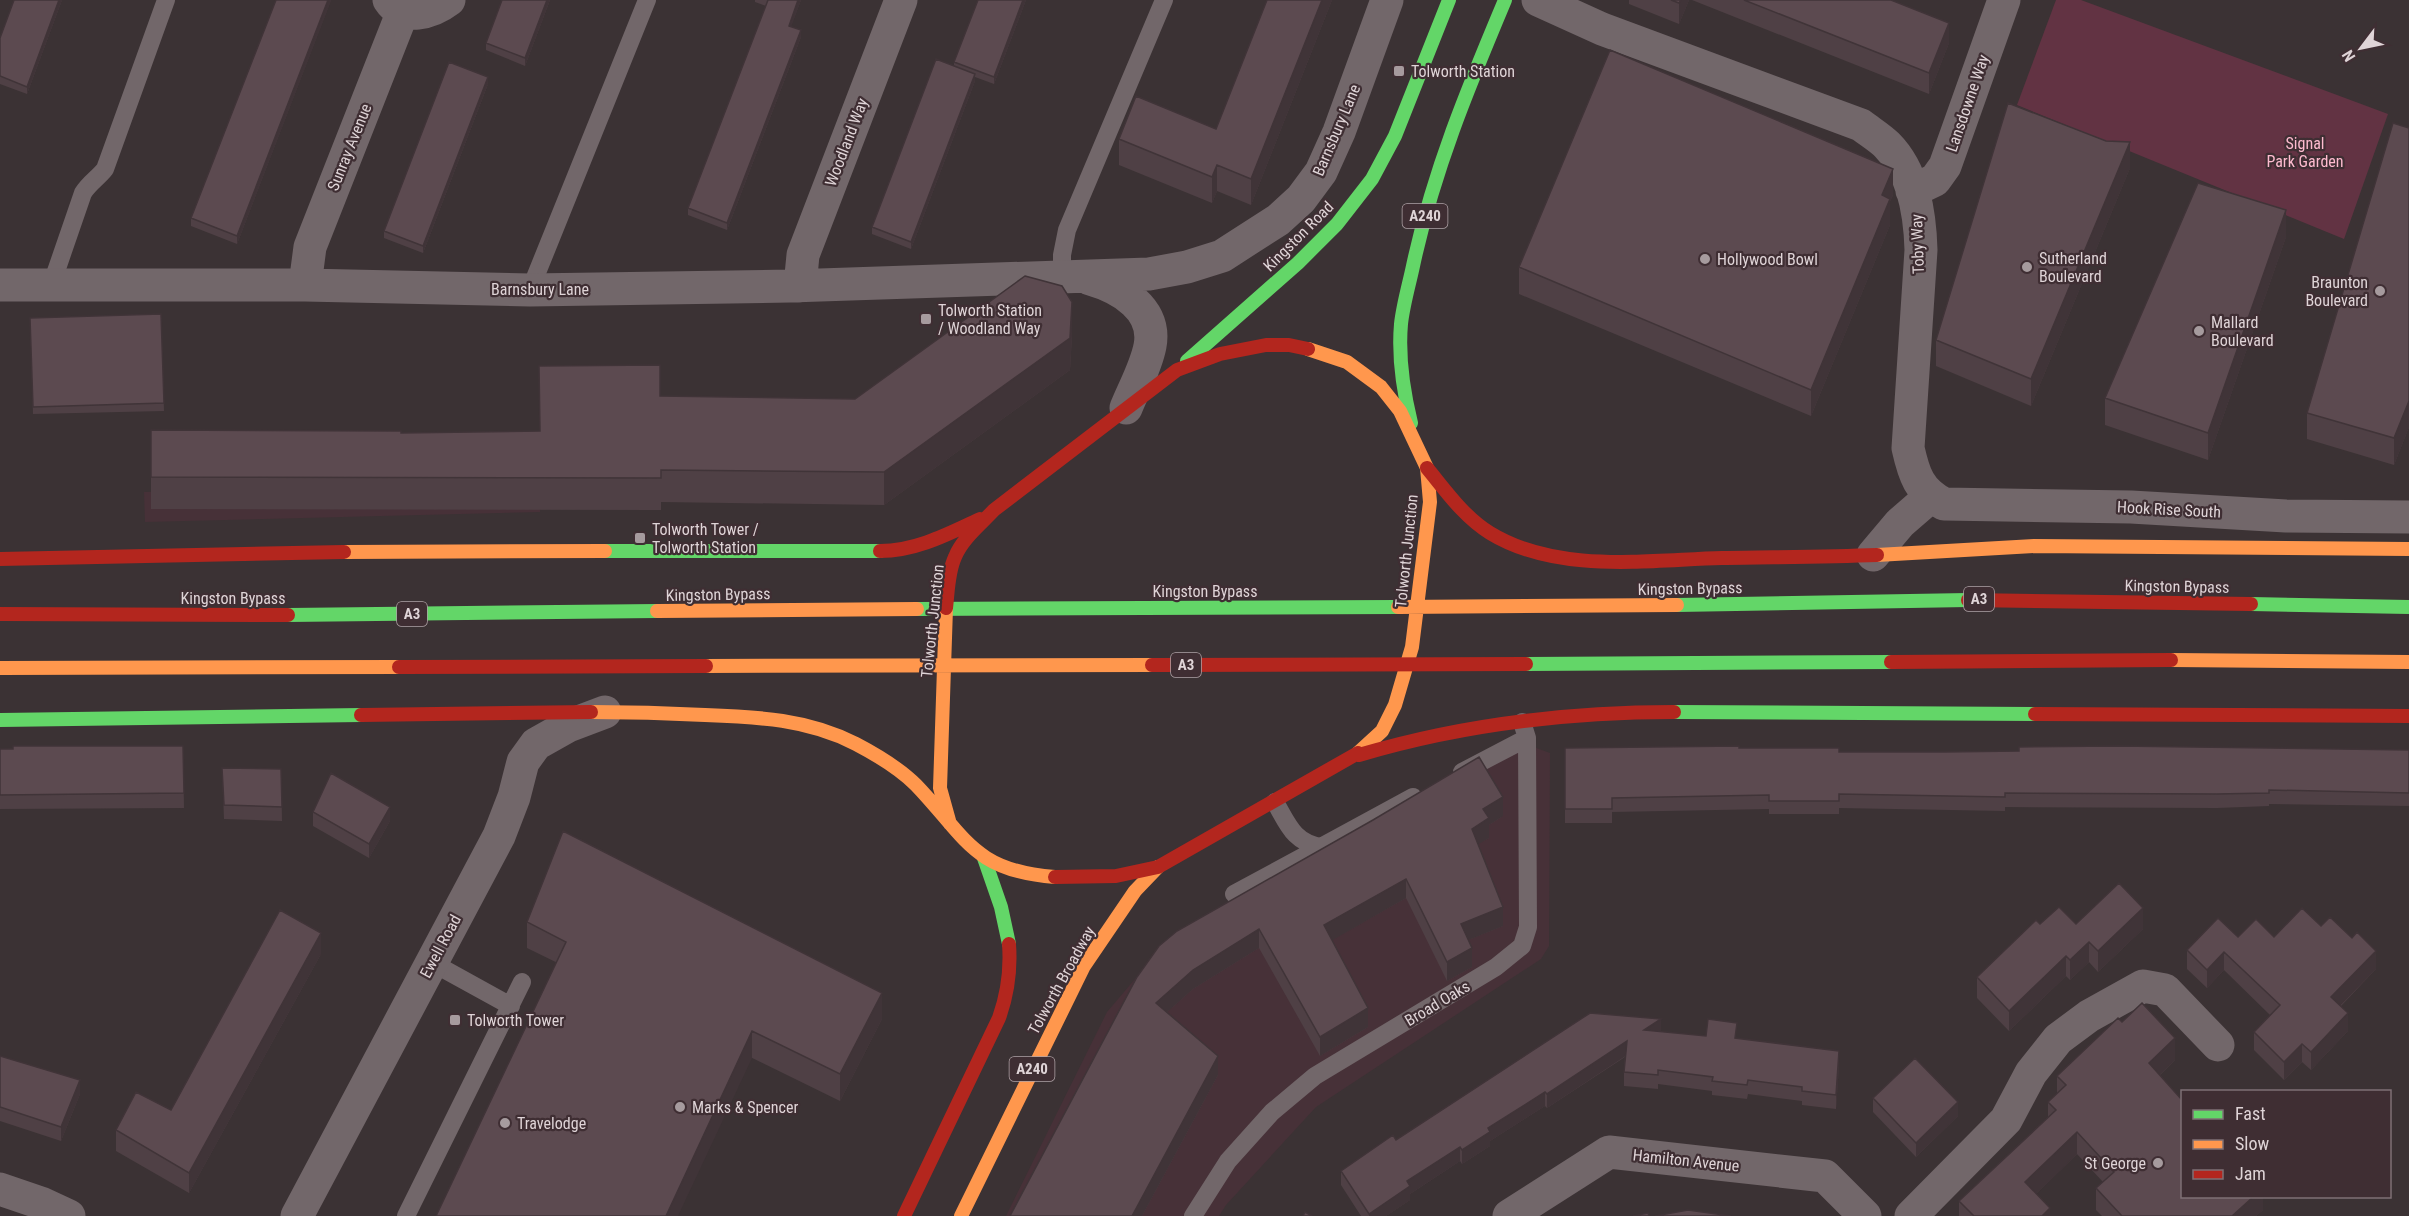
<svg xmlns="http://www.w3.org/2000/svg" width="2409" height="1216" font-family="'Roboto Condensed',sans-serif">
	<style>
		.built { fill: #473138 }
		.green { fill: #623343 }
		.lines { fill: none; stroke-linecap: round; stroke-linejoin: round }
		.lane { stroke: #72676a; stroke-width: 18 }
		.street { stroke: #72676a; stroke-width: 33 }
		.fast { stroke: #63d668; stroke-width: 14 }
		.slow { stroke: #ff974d; stroke-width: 14 }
		.jam { stroke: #b3261e; stroke-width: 14 }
		.wall { fill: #4f4045 }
		.shaded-wall { fill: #403438 }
		.building { fill: #5c4a50; stroke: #403438; stroke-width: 1.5 }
		.poi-dot { fill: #a69b9e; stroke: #3f2e33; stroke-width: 2 }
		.labels { text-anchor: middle; stroke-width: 4.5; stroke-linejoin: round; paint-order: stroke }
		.shield { fill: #3f2e33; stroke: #afa2a6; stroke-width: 1.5 }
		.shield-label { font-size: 15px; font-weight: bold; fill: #dfd4d7 }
		.poi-label { font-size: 16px; fill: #dfd4d7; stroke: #3f2e33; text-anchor: start }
		.street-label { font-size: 16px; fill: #dfd4d7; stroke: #3f2e33 }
		.park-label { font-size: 16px; fill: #febbcf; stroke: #3f2e33 }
	</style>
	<rect width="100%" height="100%" fill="#3b3234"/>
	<path class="built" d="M540,484v28l-395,10 -1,-30z
		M1520,742l30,11 -1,193 -8,13 -225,148 -90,98 -7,11h-213l101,-204 57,-67z"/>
	<path class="green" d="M2056,0h25l307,114 -44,125 -327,-134z"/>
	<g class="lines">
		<path class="lane" d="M1062,277v-22l5,-25 97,-230
			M52,283l31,-90c6,-10 15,-15 22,-24l61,-169
			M530,290l117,-290
			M1462,772l65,-34
			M1275,802c13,22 18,40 46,45l92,-50
			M1234,894l87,-47
			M431,962l80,44
			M406,1216l116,-234
			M1193,1216l35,-55 44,-49 43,-36 181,-109 26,-21 6,-19 -1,-189 -5,-16"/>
		<path class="street" d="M389,0c14,22 43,13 60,0
			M1538,0l64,29 259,96c9,7 19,13 26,20 27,27 33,69 34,105l-13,198c6,27 11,43 36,56l187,3 155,9 123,1
			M1912,191l23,-11 10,-14 59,-166
			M1090,279c31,9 67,30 60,67 -4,21 -16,42 -24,62
			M0,285h305l225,5 260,-4 359,-12 38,-7 35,-11 56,-36 23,-21 20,-27 18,-40 48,-132
			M305,285l5,-38 93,-236
			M800,286l3,-31 98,-255
			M1873,555l27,-32 30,-26
			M0,1189l41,14 28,13
			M297,1216l202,-380 15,-39 9,-35 13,-18 32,-18 37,-14
			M1509,1216l100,-64 216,24 40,40
			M1911,1216l95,-96 25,-47 27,-34 31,-23 54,-30 22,4 53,55"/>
		<path class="fast" d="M1187,361l111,-98 39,-39 35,-45 23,-43 54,-136
			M1411,423c-8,-33 -13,-65 -10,-99 2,-19 8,-39 12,-58 20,-94 55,-178 92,-266
			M605,551h275
			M2251,604l158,3
			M1677,605l291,-5
			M917,609l481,-2
			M288,615l369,-4
			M1526,664l365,-2
			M1674,712l361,2
			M0,720l361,-5
			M984,858l17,49 8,37"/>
		<path class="slow" d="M1308,349l39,13 34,25 19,24 27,57 3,34 -18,145 -17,58 -13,26 -24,22
			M344,552l261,-1
			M1877,555l157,-9 375,3
			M1398,607l279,-2
			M946,608l-6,180 10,36
			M657,611l260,-2
			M2171,660l238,2
			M706,666l446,-1
			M0,668l399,-1
			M591,712c38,0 76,1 114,3 53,2 103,4 151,29 21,11 43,24 60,41 50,52 57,86 139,92
			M961,1216l123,-250 51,-75 23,-24"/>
		<path class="jam" d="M1427,468c19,23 37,49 63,65 67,41 157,27 232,25 52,-1 103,-1 155,-3
			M880,551c36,0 68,-17 100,-32
			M0,559l344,-7
			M1968,600l283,4
			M946,608c2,-17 2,-36 9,-51 7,-18 26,-33 39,-47l183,-140 43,-16 46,-9h23l19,4
			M0,614l288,1
			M1891,662l280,-2
			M1152,665l374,-1
			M399,667l307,-1
			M2035,714l374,2
			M361,715l230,-3
			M1359,755c101,-30 210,-43 315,-43
			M1055,877l61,-1 42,-9 200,-114
			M904,1216l95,-198c9,-25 12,-47 10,-74"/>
	</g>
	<path class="wall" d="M62,0l-35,94 -27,-10v-46z
		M331,0l-94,244 -46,-18v-8z
		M502,0h48l-25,66 -39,-16v-7z
		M755,0h46l-10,26 10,11 -74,193 -39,-15v-7l78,-202 -11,-4z
		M978,0h48l-32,84 -19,-7v4l-64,168 -39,-15v-7l82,-161v-4z
		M1267,0h65l-81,205 -34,-14 -5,12 -93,-38v-26l97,-10z
		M1629,0h60l-10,24 -50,-20z
		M1692,0h199l58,43 -20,51z
		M488,84l-65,169 -39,-15v-7z
		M2409,128v299l-15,38 -87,-26v-26z
		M2130,168l-99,238 -95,-40v-26z
		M1893,195l-3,6v24l-79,191 -292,-122v-27z
		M2286,237l-78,223 -103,-35v-27z
		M161,314l3,97 -131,3 -3,-96z
		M1072,335l-2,35 -186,135 -223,-3v8l-510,-1v-79l250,3 138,-2 121,-35 195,3z
		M183,746l1,62 -184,1v-60z
		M1565,748h174l100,4h104l466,-2v56l-140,-2v2l-52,2 -212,-1v4l-166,-3v6h-70v-5l-157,3v11h-47z
		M222,768l59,1 1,52 -58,-2z
		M313,812l77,9 -21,37 -56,-32z
		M1503,816l-14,9v13l-11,6 25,82 -35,14 4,27 -25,14 -41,-83 -74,42 36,87 -48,29 -61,-108 -66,41 -26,23 51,63 -76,141h-132l127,-239z
		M527,922l355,97 -42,82 -313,-153z
		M2040,924h36l67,5 -45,43 -9,-10 -19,18 -4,-4 -57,55 -32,-33v-21z
		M2321,926l55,43 -35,37 7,25 -37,39 -9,-8 -18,18 -30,-30v-18l16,-17 -46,-45 -17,18 -20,-19v-19l51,-13h36z
		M321,954l-132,239 -73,-42v-21l55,-20z
		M2122,1022l53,38 -15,15 103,122v13l-7,6h-154l-6,-6v-22l7,-6 -26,-28 -41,40 14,22h-91v-15l89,-84v-15l9,-8v-18z
		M1661,1032l76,7 102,26 -3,44 -34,-4v-4l-54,-7 -1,5 -35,-4v-4l-54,-7v5l-34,-3v-14l1,-15 -78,51 -2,-2 -55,35v5l-28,18 -2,-3 -50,33v6l-24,16h-25l-20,-31v-14l55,-31z
		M0,1056l80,38 -19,47 -61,-20z
		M1873,1098l85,18 -42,41 -43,-45z"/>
	<path class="shaded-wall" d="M59,0h3l-35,94v-7z
		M328,0h3v1l-94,243v-8z
		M547,0h3l-25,66v-8z
		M798,0h3l-12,33v-7z
		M1023,0h3l-32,84v-7z
		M1322,0h10l-81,205v-26z
		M1681,0h8l-10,24v-21z
		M1949,23v20l-20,51v-21z
		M801,30v7l-74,193v-7z
		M975,74v7l-64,168v-7z
		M488,77v7l-65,169v-7z
		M2130,142v26l-99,238v-27z
		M1217,165v26l-5,12v-26z
		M1893,169v26l-3,6v24l-79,191v-26l71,-195z
		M2286,210v27l-78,223v-27z
		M1072,302v33l-2,35 -186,135v-33z
		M2409,401v26l-15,38v-27z
		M1503,797v19l-14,9v13l-17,10v-19l11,-20z
		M390,807v14l-21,37v-14z
		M1406,879v19l-82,47v-20z
		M1503,907v19l-42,17v-19z
		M2143,908v21l-45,43v-21z
		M1259,929v19l-66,41 -37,33v-19l37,-33z
		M321,933v21l-132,239v-20z
		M2089,942v20l-19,18v-20z
		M1472,948v19l-25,14v-19z
		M2376,951v18l-45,46v-18z
		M2224,952v18l-17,18v-18z
		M2066,956v20l-57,55v-20z
		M882,993v26l-42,82v-27z
		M1368,1008v19l-48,29v-19z
		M2348,1013v18l-37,39v-18z
		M1661,1019v14l-17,-3z
		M752,1031v27l-74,158h-12z
		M2175,1038v22l-26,25v-22z
		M1627,1041v14l-80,53v-14z
		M2302,1044v18l-18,18v-18z
		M1839,1051v14l-3,44v-14z
		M1218,1056v19l-76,141h-10z
		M80,1080v14l-19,47v-14z
		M1545,1092v14l-55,35v5l-28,18v-14l26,-22z
		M1958,1102v14l-42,41v-14z
		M2077,1132v22l-52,51v-23z
		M1460,1147v14l-50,33v6l-24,16h-17v-2l38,-33z
		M2253,1197h10v13l-7,6h-24z
		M2050,1208v8h-8z"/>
	<path class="building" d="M14,0h45l-32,87 -27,-11v-38z
		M276,0h52l-91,236 -46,-18z
		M502,0h45l-22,58 -39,-15z
		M768,0h30l-9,26 12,4 -74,193 -39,-15z
		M978,0h45l-29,77 -40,-15z
		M1267,0h55l-71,179 -34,-14 -5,12 -93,-38 17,-43 80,33z
		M1671,0h10l-2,3z
		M1744,0h147l58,23 -20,50z
		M1610,50l283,119 -11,26 8,4 -79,191 -292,-123z
		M936,59l39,15 -64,168 -39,-15z
		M449,62l39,15 -65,169 -39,-15z
		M2008,103l98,38 24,1 -99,237 -95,-39z
		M2393,123l16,5v273l-15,37 -87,-25z
		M2198,183l88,27 -78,223 -103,-35z
		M1025,276l37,10 10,16 -2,36 -186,134 -223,-2v8l-510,-1v-47l250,1v2l139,-2 -1,-65 121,-1v31l195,3z
		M161,314l3,89 -131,4 -3,-89z
		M13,746h170l1,47 -184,2v-46h13z
		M1739,746v2h100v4h104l76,-1v-4l99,-1 291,4v43l-140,-3v3l-52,1 -212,-1v4l-166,-3v7h-70v-6l-157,3v11h-47v-61z
		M1479,757l24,40 -20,12 6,9 -17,11 31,78 -42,17 11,24 -25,14 -41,-83 -82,46 44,83 -48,29 -61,-108 -66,41 -37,33 62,53 -86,160h-122l127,-239 22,-31 18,-15 196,-111z
		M222,768l59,1 1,38 -58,-2z
		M331,773l59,34 -21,37 -56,-32z
		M563,831l319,162 -42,81 -88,-43 -86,185h-230l130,-274 -39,-20z
		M2119,883l24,25 -45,43 -9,-9 -19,18 -4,-4 -57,55 -32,-34 59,-57 4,4 19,-17 17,17z
		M2302,908l19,18 9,-9 22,21 5,-6 19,19 -45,46 17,16 -37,39 -9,-8 -18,18 -30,-30 26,-27 -56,-53 -17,18 -20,-20 31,-32 20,19 18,-18 18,18z
		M280,910l41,23 -132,240 -73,-43 20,-38 35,18z
		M2142,1003l33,35 -26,25 33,37v97h71l-21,19h-110l-26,-28 18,-16 -37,-40 -52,50 25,26 -8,8h-68l-15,-15 97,-91 -8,-8 18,-17 -9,-9 61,-58 4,4z
		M1590,1013l71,6 -17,11 62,6 2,-17 29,4 -2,15 104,13 -3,44 -34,-4v-4l-54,-7 -1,5 -35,-4 1,-4 -55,-7v5l-34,-3 3,-31 -80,53 -2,-2 -33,21 -24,15 2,4 -28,18 -2,-3 -53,34 3,5 -41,28 -28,-43 52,-36 3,5z
		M0,1056l80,24 -19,47 -61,-20z
		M1915,1058l43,44 -42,41 -43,-45z
		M1688,1210l43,6h-76z
		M1305,1212l7,4h-9z
		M1648,1213l1,3h-16z"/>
	<g class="poi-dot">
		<rect x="1393" y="65" width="12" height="12" rx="3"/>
		<circle cx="1705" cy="259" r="6"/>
		<circle cx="2027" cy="267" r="6"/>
		<circle cx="2380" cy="291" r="6"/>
		<rect x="920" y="313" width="12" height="12" rx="3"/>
		<circle cx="2199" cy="331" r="6"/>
		<rect x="634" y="532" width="12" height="12" rx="3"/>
		<rect x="449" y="1014" width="12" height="12" rx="3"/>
		<circle cx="680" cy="1107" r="6"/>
		<circle cx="505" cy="1123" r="6"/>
		<circle cx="2158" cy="1163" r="6"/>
	</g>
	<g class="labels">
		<g class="shield">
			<rect x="1402.5" y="204" width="45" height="24" rx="4.5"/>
			<rect x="1964" y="587" width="30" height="24" rx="4.5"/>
			<rect x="397" y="602" width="30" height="24" rx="4.5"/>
			<rect x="1171" y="653" width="30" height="24" rx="4.5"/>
			<rect x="1009.5" y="1057" width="45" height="24" rx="4.5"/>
		</g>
		<g class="shield-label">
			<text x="1425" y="221">A240</text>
			<text x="1979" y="604">A3</text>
			<text x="412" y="619">A3</text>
			<text x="1186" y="670">A3</text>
			<text x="1032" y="1074">A240</text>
		</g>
		<g class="poi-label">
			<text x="1411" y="77">Tolworth Station</text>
			<text x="2039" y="264">Sutherland<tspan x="2039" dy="18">Boulevard</tspan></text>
			<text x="1717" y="265">Hollywood Bowl</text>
			<text x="2368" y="288" text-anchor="end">Braunton<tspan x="2368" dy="18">Boulevard</tspan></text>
			<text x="938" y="316">Tolworth Station<tspan x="938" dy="18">/ Woodland Way</tspan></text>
			<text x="2211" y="328">Mallard<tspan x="2211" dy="18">Boulevard</tspan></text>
			<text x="652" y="535">Tolworth Tower /<tspan x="652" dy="18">Tolworth Station</tspan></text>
			<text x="467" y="1026">Tolworth Tower</text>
			<text x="692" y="1113">Marks &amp; Spencer</text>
			<text x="517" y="1129">Travelodge</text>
			<text x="2146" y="1169" text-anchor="end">St George</text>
		</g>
		<g class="street-label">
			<text transform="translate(1967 103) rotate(-71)" y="6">Lansdowne Way</text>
			<text transform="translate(1336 130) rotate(-67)" y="6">Barnsbury Lane</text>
			<text transform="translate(846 142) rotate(-69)" y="6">Woodland Way</text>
			<text transform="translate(349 147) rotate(-68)" y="6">Sunray Avenue</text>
			<text transform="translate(1298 236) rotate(-45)" y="6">Kingston Road</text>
			<text transform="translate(1917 244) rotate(-92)" y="6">Toby Way</text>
			<text x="540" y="295">Barnsbury Lane</text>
			<text transform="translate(2169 509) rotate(3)" y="6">Hook Rise South</text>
			<text transform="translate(1406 551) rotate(-84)" y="6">Tolworth Junction</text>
			<text transform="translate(2177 586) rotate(1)" y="6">Kingston Bypass</text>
			<text transform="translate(1690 588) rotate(-1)" y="6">Kingston Bypass</text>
			<text x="1205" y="597">Kingston Bypass</text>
			<text transform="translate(718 594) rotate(-1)" y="6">Kingston Bypass</text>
			<text x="233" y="604">Kingston Bypass</text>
			<text transform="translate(932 621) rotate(-84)" y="6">Tolworth Junction</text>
			<text transform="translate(440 946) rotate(-62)" y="6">Ewell Road</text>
			<text transform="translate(1061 980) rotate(-61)" y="6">Tolworth Broadway</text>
			<text transform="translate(1437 1003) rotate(-31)" y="6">Broad Oaks</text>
			<text transform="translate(1686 1160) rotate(6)" y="6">Hamilton Avenue</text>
		</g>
		<g class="park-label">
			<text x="2305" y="149">Signal<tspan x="2305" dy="18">Park Garden</tspan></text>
		</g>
	</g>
	<rect x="2181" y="1090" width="210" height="108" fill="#3f2e33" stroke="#7f7075" stroke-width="1.5"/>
	<rect x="2193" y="1110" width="30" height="9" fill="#63d668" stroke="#7f7075" stroke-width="1.5"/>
	<text x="2235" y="1120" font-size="18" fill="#dfd4d7">Fast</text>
	<rect x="2193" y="1140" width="30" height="9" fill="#ff974d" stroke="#7f7075" stroke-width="1.5"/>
	<text x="2235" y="1150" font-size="18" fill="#dfd4d7">Slow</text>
	<rect x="2193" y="1170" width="30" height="9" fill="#b3261e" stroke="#7f7075" stroke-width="1.5"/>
	<text x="2235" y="1180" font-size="18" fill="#dfd4d7">Jam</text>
	<g transform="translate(2361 48) rotate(238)" stroke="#3f2e33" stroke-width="4.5" paint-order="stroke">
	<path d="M0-4.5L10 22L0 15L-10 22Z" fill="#dfd4d7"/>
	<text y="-9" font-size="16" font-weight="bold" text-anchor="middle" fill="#dfd4d7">N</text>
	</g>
</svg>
